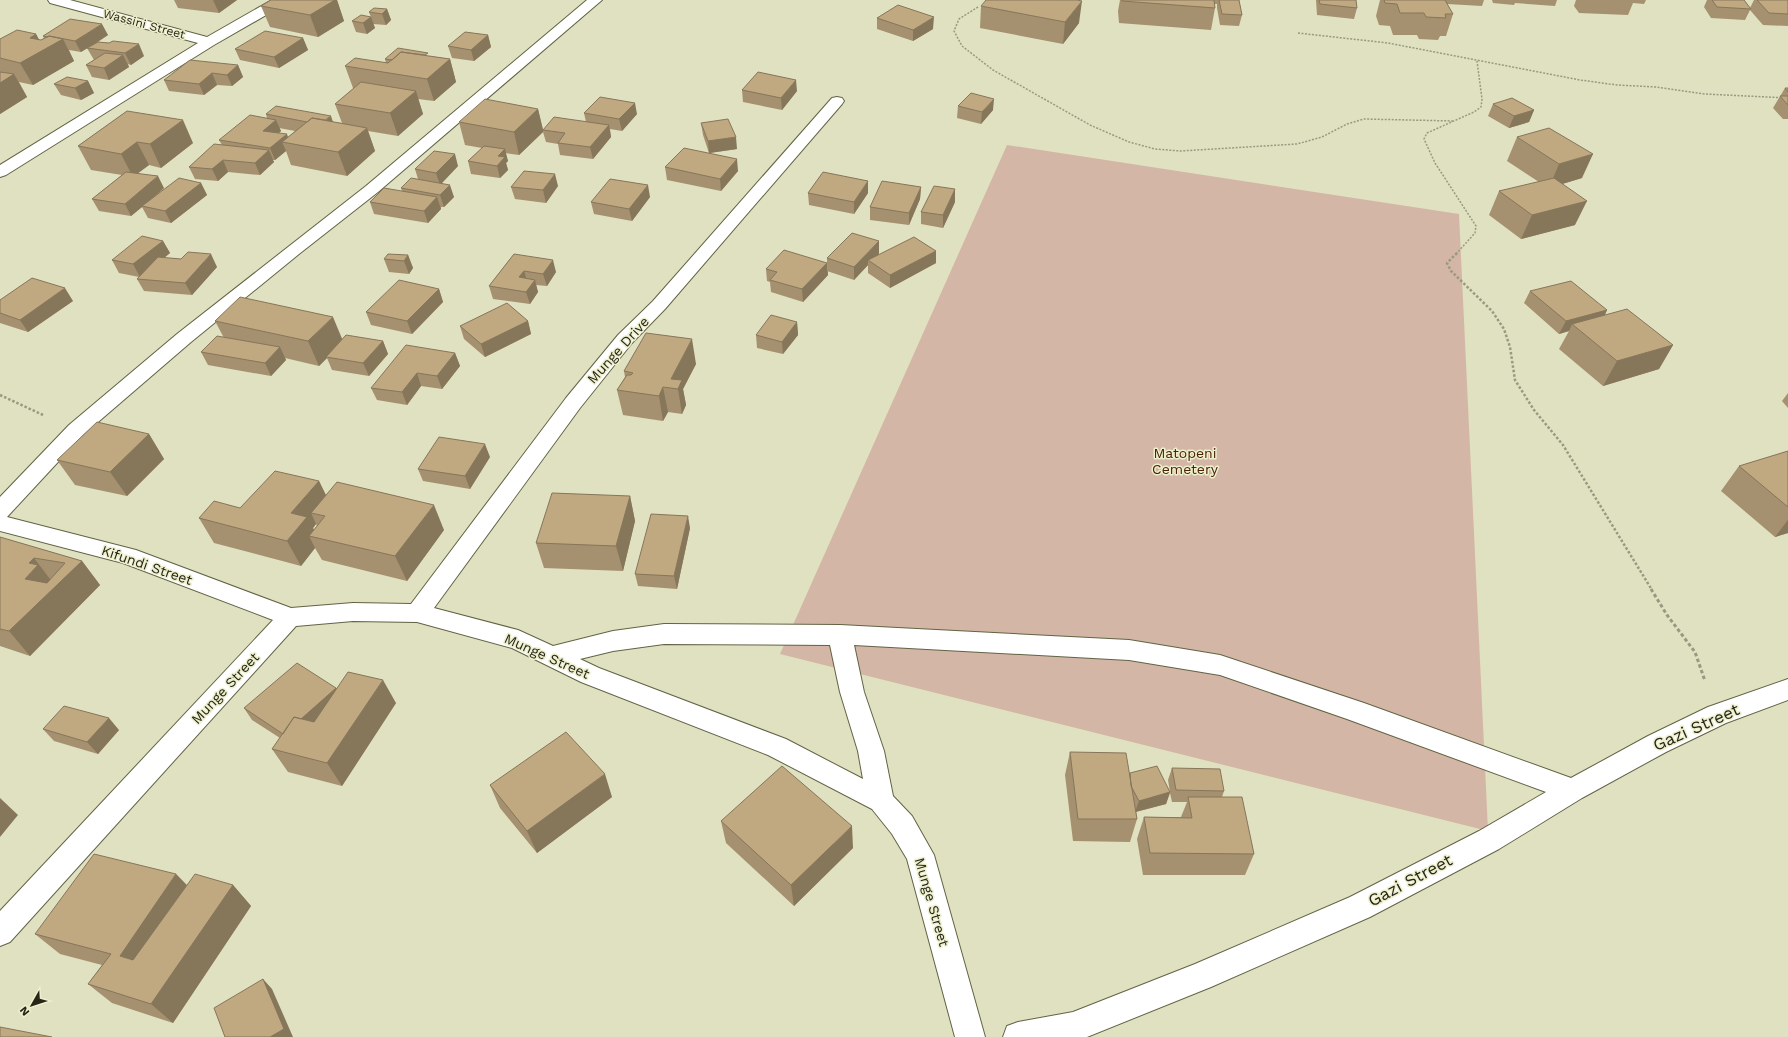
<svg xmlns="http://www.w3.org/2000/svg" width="1788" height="1037" font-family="'Work Sans',sans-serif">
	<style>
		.green { fill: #d3b6a5 }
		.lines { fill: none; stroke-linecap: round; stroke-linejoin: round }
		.minor-casing { stroke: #626345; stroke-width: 2 }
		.path-far2 { stroke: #989980; stroke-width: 1.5; stroke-dasharray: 2 1.5; stroke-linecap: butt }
		.path-far1 { stroke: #989980; stroke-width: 2.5; stroke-dasharray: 2.5 2; stroke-linecap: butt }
		.path { stroke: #989980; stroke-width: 3; stroke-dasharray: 3.5 2.5; stroke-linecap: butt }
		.minor { fill: #fff; fill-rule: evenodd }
		.wall { fill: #a5906f; fill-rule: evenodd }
		.shaded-wall { fill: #86765a }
		.building { fill: #c0a881; stroke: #86765a; fill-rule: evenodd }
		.labels { text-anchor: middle; stroke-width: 3; stroke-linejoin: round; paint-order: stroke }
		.far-street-label { font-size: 12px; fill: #252518; stroke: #edefcd }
		.street-label { font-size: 14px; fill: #252518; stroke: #edefcd }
		.park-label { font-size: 14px; fill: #4a2206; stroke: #edefcd }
		.near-street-label { font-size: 17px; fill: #252518; stroke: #edefcd }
	</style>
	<rect width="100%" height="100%" fill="#e0e1c0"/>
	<path class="green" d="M1007,145l452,69 29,617 -708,-177z"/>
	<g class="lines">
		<g class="minor-casing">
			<path id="minor" d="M48,0h22l137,37 65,-37h17l-2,3 -73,42 -208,130 -6,2v-12l198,-122 -148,-40z
				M587,0h15l-224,192 -79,62 -108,88 -108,93 -76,82 129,33 155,58 62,-5 58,1 155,-206 52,-63 35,-34 179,-203 5,-1 5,1 2,3 -2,3 -177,205 -33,34 -52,65 -146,200 84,22 35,16 60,-15 51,-7 176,1 289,15 91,15 144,48 207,75 77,-42 60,-29 80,-28v21l-62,23 -60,29 -84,46 -83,51 -129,68 -159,70 -124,50h-84l4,-11 11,-4 55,-10 122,-48 155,-67 129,-66 67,-39 -199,-73 -127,-44 -91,-15 -275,-15 10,47 20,59 9,45 19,20 22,39 51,182h-30l-48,-178 -15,-25 -20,-25 -104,-54 -187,-73 -69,-34 -95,-26 -64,-1 -57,5 -286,316 -10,4v-35l273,-291 -150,-57 -123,-32v-34l69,-72 108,-91 189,-148zM664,644l166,1 10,47 18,59 5,28 -77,-40 -187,-71 -19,-9 33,-8z"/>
		</g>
		<path class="path-far2" d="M978,7l-19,12 -5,12 8,15 31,24 97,55 39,17 26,7 25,2 117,-7 25,-7 25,-13 17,-5 90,2
			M1298,33l90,10 192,37 37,5 39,2 49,7 83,4
			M1456,254l19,-21 1,-7 -41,-63 -11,-24 3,-6 47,-21 7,-5 1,-8 -5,-38"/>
		<path class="path-far1" d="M1457,253l-10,10 4,8 41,40 12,18 6,18 5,33 19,30 29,35 89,145
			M0,395l43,20"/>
		<path class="path" d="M1651,589l16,26 28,37 10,29"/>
		<use href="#minor" class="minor"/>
	</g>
	<path class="wall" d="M174,0h63l-18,13 -41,-5z
		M271,0h66l7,21 -26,16 -48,-10 -9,-21z
		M1120,0h119l3,15 -3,11 -19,-1 -3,-17v-4h-2v4l-4,22 -92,-7 -1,-12z
		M1316,0h40l1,8 -3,11 -37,-4z
		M1380,0h104l-2,6 -35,-2 6,10 -7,22h-6l-2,4 -19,-1 -2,-4h-24l-3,-9 -11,-1 -3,-9z
		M1492,0h67h-2l-2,6 -40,-3 -1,2 -21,-2z
		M1573,0h73l-2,4 -11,-1 -5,12 -49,-2 -5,-7 2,-6z
		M1707,0h37l6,8 4,-8h34v26l-25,-1 -13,-15 -5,10 -34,-2 -7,-11z
		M981,6l98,17 -16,21 -83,-16z
		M387,9l4,11 -5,5 -13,-1 2,4 -8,6 -11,-2 -4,-11 19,-4 -2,-5z
		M877,18l56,11 -20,12 -36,-12z
		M36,34l3,6h2l3,-2 -1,-2 65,-1 -10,7 46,14 -13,9 -3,-1 1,3 -20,13 -17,-3 -6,-12 8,-5 -7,-12 4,-2 -10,6 -12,-2 5,11 -41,24 -14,-3 8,15 -27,17v-75z
		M488,35l3,12 -17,14 -22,-3 -4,-12z
		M303,38l5,12 -29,18 -39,-8 -5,-11z
		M429,56l21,3 6,23 -22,19 -16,-2 5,15 -25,22 -30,-5 7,20 -28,25 -56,-11 -5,-14 -11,9h-3l2,2 -14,13 -32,-3 -10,9 -23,-2 -6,-12 33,-22 -3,-5 48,-22 -1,-4 67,8 9,1 -7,-19 19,-16h-1l-8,-22 41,-3 -1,-4zM279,128l16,3 -7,6 -9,-4 2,-2z
		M238,65l5,12 -11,9 -15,-1 -13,10 -35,-4 -5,-11z
		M88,81l6,12 -13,7 -20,-5 -7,-11z
		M1785,88h3v31h-5l-10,-11z
		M742,90l55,1 -15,19 -39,-8z
		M1493,104l41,6 -5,12 -20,6 -21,-12z
		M958,106l35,4 -12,14 -24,-6z
		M538,109l5,21 43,-8 -2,-9 53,1 -15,17 -12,-2 1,8 -18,22 -33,-4 -2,-11 -12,-2 -3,-10 -24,23 -14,-2 3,8 -2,2 2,7 -8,8 -29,-4 -3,-13 14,-13 -17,-3 -6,-23z
		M127,111l66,32 -32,25 -12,-3 -11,8 26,15 -6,6 43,-11 6,12 -36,28 -23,-5 -6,-11 -11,9 -32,-5 -7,-12 30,-24 -31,-5 -13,-24z
		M701,123l36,26 -27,4 28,18 -17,20 -54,-11 -2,-13 44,-14 -6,-18z
		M1517,137l65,41 -20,6 13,41 -54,14 -32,-24 10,-24 40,-9 -32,-21z
		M458,166l-16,17 12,14 -10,10h-3v2l-13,14 -54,-9 -4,-12 32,-11 -1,-3 17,-9 -3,-10z
		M558,186l-12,17 -31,-4 -4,-12z
		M921,187l-1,12 -11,26 -39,-5v-13z
		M808,193h60l-14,21 -45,-9z
		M650,197l-18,24 -38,-7 -3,-12z
		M955,202l-12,26 -22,-4v-12z
		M163,241l7,12 -6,5 17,1 36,8 -25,28 -48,-4 -7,-12 2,-2 -20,-4 -7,-13z
		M936,251v12l-46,25 -22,-15v-8l-14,15 -27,-9v-13l52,-4 -2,2z
		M514,254l42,18 -9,14 -11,-1 2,7 -8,12 -37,-5 -4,-13z
		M408,255l5,13 -4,6 -20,-2 -5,-13z
		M827,263l1,12 -25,27 -32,-10 -1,-10 -3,-1 -1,-12z
		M439,289l4,13 -31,32 -41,-9 -5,-13z
		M1530,291l77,19 -2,5 68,30 -14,24 -56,17 -44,-37 10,-18 -10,3 -35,-31z
		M0,300l73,1 -45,31 -28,-9z
		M215,321l127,18 41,2 5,13 -19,22 -37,-6 -5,-12 -8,8 -34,-8 1,2 -15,16 -63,-11 -7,-13 23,-14z
		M528,321l3,13 -46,23 -21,-18 -4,-13z
		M797,322l1,13 -15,19 -26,-6 -1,-13z
		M455,353l5,13 -18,23 -21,-3 -14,19 -30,-5 -6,-12z
		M696,364l-13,25 3,16 -4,9 -14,-2 -5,9 -40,-6 -6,-25 8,-13 -1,-6z
		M1788,393v15l-6,-7z
		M149,434l15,25 -37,37 -52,-11 -18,-25z
		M1788,451v82l-13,4 -54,-46 18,-25z
		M490,457l-20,32 -47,-8 -5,-12z
		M319,481l7,14 118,35 -37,51 -85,-21 -7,-12 -14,18 -87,-23 -15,-25 41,-10zM316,524l1,2 -3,4 -1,-2z
		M630,496l5,25 -12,50 -79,-3 -8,-25z
		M690,528l-13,61 -39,-3 -3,-12z
		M0,537l82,24 18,24 -70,71 -30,-10z
		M337,688l59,15 -54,83 -54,-14 -16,-23 8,-11 -28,-18 -8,-12z
		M43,729l76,1 -21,24 -44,-13z
		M1070,752l60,21 40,19 -2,-12 4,-12 52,23 -2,6 32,57 -9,21h-102l-6,-36 7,-22h37l6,-15h-15l-2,-9 -4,11 -30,8 1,7 -7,23 -57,-1 -8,-66z
		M490,785l122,12 -75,56 -37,-45z
		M721,821l132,27 -59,58 -68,-63z
		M176,874l11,11h46l18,21 -78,117 -61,-20 -24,-19 14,-19 -42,-11 -25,-20z"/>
	<path class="shaded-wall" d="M213,0h24l-18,13z
		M335,0h2l7,21 -26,16 -8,-22z
		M1082,1l-3,22 -16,21 2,-22z
		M387,9l4,11 -5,5 -4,-11z
		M371,17l4,11 -8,6 -4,-11z
		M934,17l-1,12 -20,12v-11z
		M102,24l6,11 -27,17 -6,-11z
		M36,34l8,15 19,-10 11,22 -41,24 -13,-22 10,-25z
		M488,35l3,12 -17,14 -3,-11z
		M303,38l5,12 -29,18 -5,-11z
		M139,44l5,12 -13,9 -6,-12z
		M123,55l6,12 -20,13 -5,-12z
		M450,59l6,23 -22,19 -7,-22z
		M238,65l5,12 -11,9 -5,-11z
		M212,73l5,12 -13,10 -5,-11z
		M14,74l13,23 -27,17v-31z
		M796,80l1,11 -15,19 -1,-12z
		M88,81l6,12 -13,7 -6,-12z
		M416,91l7,23 -25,22 -8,-23z
		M994,99l-1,11 -12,14 1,-12z
		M635,103l2,11 -15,17 -3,-12z
		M538,109l5,21v2l-24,23 -5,-23z
		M1534,110l-5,12 -20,6 5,-12z
		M331,116l4,12 -14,-4z
		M183,120l10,23 -32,25 -11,-24z
		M276,120l5,11 -13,12 -5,-12z
		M609,125l2,12 -18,22 -3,-12z
		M367,128l8,23 -28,25 -9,-24z
		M287,134l3,9 -8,-1 4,9 -11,9 -5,-12z
		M736,137l1,12 -28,4 -1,-12z
		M137,142l12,23 -16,12 -12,-23z
		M505,149l3,12 -2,2 2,7 -8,8 -3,-12 1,-10z
		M269,150l5,12 -14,13 -5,-12z
		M455,154l3,12 -18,19 -4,-12z
		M1593,154l-11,24 -33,10 10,-24z
		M737,159l1,12 -17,20 -1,-12z
		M223,160l5,12 -10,9 -6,-12z
		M555,174l3,12 -12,17 -3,-13z
		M158,176l6,12 -21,18h-1v1l-11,9 -6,-12z
		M868,181v12l-14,21v-12z
		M201,183l6,12 -36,28 -6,-12z
		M450,185l4,12 -10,10 -4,-12z
		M648,185l2,12 -18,24 -3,-12z
		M921,187l-1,12 -11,26v-12z
		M955,189v13l-12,26v-13z
		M437,197l4,12 -13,14 -4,-12z
		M1587,201l-12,24 -54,14 11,-24z
		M163,241l7,12 -30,24 -7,-13z
		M879,241v13l-8,8 -3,-2v5l-14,15v-13z
		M936,251v12l-46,25v-13z
		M211,254l6,13 -25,28 -7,-12z
		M408,255l5,13 -4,6 -5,-13z
		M553,260l3,12 -9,14 -4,-12z
		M827,263l1,12 -25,27 -1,-13z
		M524,271l4,13 -9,-7z
		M535,280l3,12 -8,12 -4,-12z
		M65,288l8,13 -45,31 -8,-12z
		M439,289l4,13 -31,32 -5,-13z
		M1607,310l-6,13 -29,1 -3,7 -10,3 7,-13z
		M333,317l10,24 -17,16 1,1 -8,8 -11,-25z
		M528,321l3,13 -46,23 -4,-13z
		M797,322l1,13 -15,19 -1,-12z
		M692,339l4,25 -13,25 3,16 -4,9 -4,-25 -7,-10z
		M383,341l5,13 -19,22 -6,-13z
		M1673,345l-14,24 -56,17 14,-25z
		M280,347l6,13 -15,16 -6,-13z
		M455,353l5,13 -18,23 -5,-13z
		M417,373l4,13 -14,19 -5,-13z
		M663,387l5,25 -5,9 -4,-25z
		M149,434l15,25 -37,37 -17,-24z
		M485,444l5,13 -20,32 -5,-13z
		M319,481l12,25 -20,7 5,11 -3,4 5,10 -9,-2 6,12 -14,18 -14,-25 4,-28z
		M630,496l5,25 -12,50 -7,-25z
		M434,505l10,25 -37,51 -12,-25z
		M688,516l2,12 -13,61 -3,-13z
		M1788,520v13l-13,4z
		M34,558l19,25 29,-22 18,24 -70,71 -21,-25 16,-52 4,-16z
		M383,680l13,23 -54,83 -15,-23z
		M336,688l8,12 -52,46 -8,-12z
		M109,718l10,12 -21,24 -11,-12z
		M605,774l7,23 -75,56 -10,-22z
		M1170,792l-4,12 -31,8 4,-11z
		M0,798l18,17 -18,22z
		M852,826l1,22 -59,58 -3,-21z
		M176,874l20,21 -54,81 -22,-20z
		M233,885l18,21 -78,117 -22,-19z
		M263,979l9,10 21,48h-23z"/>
	<path class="building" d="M271,0h64l-25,15 -49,-9z
		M986,0h91l5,1 -17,21 -84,-16z
		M1122,0h92l1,8 -93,-7z
		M1219,0h20l3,15 -20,-1z
		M1319,0h37l1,8 -37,-4z
		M1384,0h61l8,14h-8l1,4 -20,-1 -2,-4h-24l-3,-9 -12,-1z
		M1712,0h32l7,9 -34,-2z
		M1757,0h31v14l-19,-1z
		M898,5l36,12 -21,13 -36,-12z
		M374,8l13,1 -5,5 -13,-2z
		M361,15l10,2 -8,6 -11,-2z
		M70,19l32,5 -27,17 -26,-5 -1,1 -5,-1z
		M17,30l19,4 -6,4 11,2 8,-4 14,3 -43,24 -20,-5v-19z
		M265,31l38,7 -29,19 -39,-8z
		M465,32l23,3 -17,15 -23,-4z
		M113,41l26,3 -14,9 -38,-5 11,-6 11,1z
		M398,48l30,5 -3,2 -24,-3 -9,8 -7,-1z
		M401,52l49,7 -23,20 -82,-13 10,-8 33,5z
		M105,53l18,2 -19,13 -18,-3z
		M190,60l48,5 -11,10 -15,-2 -13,11 -35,-4z
		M0,72l14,2 -14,9z
		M758,72l38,8 -15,18 -39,-8z
		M67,77l21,4 -13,7 -21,-4z
		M361,82l55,9 -26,22 -55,-9z
		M1785,88h3v4z
		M971,93l23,6 -12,13 -24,-6z
		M1780,96h8v9z
		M600,97l35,6 -16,16 -35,-6z
		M1512,98l22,12 -20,6 -21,-12z
		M485,99l53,10 -24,23 -55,-10z
		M276,106l55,10 -6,4 -13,-2 -5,4 -41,-8z
		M127,111l56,9 -33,24 -13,-2 -16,12 -43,-8z
		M250,115l26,5 -13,11 24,3 -17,14 -51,-8z
		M554,117l55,8 -19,22 -32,-4 7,-10 -22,-3z
		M312,118l55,10 -29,24 -56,-10z
		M728,119l8,18 -28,4 -7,-18z
		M1549,128l44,26 -34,10 -42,-27z
		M214,144l55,6 -14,13 -32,-3 -11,9 -23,-2z
		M484,146l21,3 -7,7 7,1 -8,9 -29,-5z
		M684,148l53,11 -17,20 -55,-12z
		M434,151l21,3 -19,19 -21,-4z
		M524,171l31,3 -12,16 -32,-3z
		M126,172l32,4 -33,28 -33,-5z
		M823,172l45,9 -14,21 -46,-9z
		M179,178l22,5 -36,28 -23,-5z
		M411,178l39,7 -10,10 -39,-7z
		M1554,178l33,23 -55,14 -33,-24z
		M610,179l38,6 -19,24 -38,-7z
		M882,181l39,6 -12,26 -39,-6z
		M934,186l21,3 -12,26 -22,-3z
		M384,188l53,9 -13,14 -54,-9z
		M852,233l27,8 -25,26 -27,-9z
		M142,236l21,5 -30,23 -21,-4z
		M914,237l22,14 -46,24 -22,-15z
		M784,250l43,13 -25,26 -32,-9 7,-8 -11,-3z
		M188,252l23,2 -26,29 -48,-4 21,-22 23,2z
		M388,254l20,1 -4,6 -20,-2z
		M514,254l39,6 -10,14 -19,-3 -5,6 16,3 -9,12 -37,-6z
		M32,278l33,10 -45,32 -20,-7v-13z
		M399,280l40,9 -32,32 -41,-9z
		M1571,281l36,29 -41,11 -36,-30z
		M240,297l93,20 -25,24 -93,-20z
		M507,303l21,18 -47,23 -21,-18z
		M1627,309l46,36 -56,16 -45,-37z
		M771,315l26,7 -15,20 -26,-7z
		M646,333l46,6 -21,40 11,1 -4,9 -15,-2 -4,9 -42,-6 10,-15h4l2,-2 -9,-2z
		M346,335l37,6 -20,22 -37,-6z
		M217,336l63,11 -15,16 -64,-11z
		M406,345l49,8 -18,23 -20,-3 -15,19 -31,-4z
		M97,422l52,12 -39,38 -53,-12z
		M439,437l46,7 -20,32 -47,-7z
		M1788,451v56l-49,-41z
		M275,471l44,10 -28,32 16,4 -20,24 -88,-23 15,-17 26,7z
		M337,482l97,23 -39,51 -86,-20 16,-20 -14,-3z
		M552,493l78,3 -14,50 -80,-3z
		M651,514l37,2 -14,60 -39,-2z
		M0,537l82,24 -73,70 -9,-2zM34,558l31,5 -18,20 -22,-4 13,-14 -9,-2z
		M297,663l39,25 -35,31 -7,-2 -11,17 -39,-26z
		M348,672l35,8 -56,83 -55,-14 22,-32 20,5z
		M64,706l45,12 -22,24 -44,-13z
		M566,732l39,42 -78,57 -37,-46z
		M1070,752l56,1 11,66h-59z
		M782,766l70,60 -61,59 -70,-64z
		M1157,766l13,26 -31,9 -8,-15 -1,-13z
		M1172,768l48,1 4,22 -48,-1z
		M1188,797h54l12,57 -104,-1 -6,-36 48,1z
		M94,854l82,20 -56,82 13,4 62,-86 38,11 -82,119 -63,-20 23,-30 -76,-20z
		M263,979l21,50 -14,8h-45l-11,-29z
		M0,1027l52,10h-52z"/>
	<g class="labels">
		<g class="far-street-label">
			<text transform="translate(144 24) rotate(15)" y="4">Wassini Street</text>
		</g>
		<g class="street-label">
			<text transform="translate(618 350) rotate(-48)" y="5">Munge Drive</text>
			<text transform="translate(147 565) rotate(19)" y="5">Kifundi Street</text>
			<text transform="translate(547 656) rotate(24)" y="5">Munge Street</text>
			<text transform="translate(225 688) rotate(-47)" y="5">Munge Street</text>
			<text transform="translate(932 902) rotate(74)" y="5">Munge Street</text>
		</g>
		<g class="park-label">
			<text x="1185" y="458">Matopeni<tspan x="1185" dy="16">Cemetery</tspan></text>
		</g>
		<g class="near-street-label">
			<text transform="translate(1696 727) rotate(-24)" y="6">Gazi Street</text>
			<text transform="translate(1410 880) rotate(-28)" y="6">Gazi Street</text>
		</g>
	</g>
	<g transform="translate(32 1005) rotate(231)" stroke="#edefcd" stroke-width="3" paint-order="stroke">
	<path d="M0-3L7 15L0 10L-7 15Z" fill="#252518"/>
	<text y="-6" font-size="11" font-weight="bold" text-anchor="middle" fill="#252518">N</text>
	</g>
</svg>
